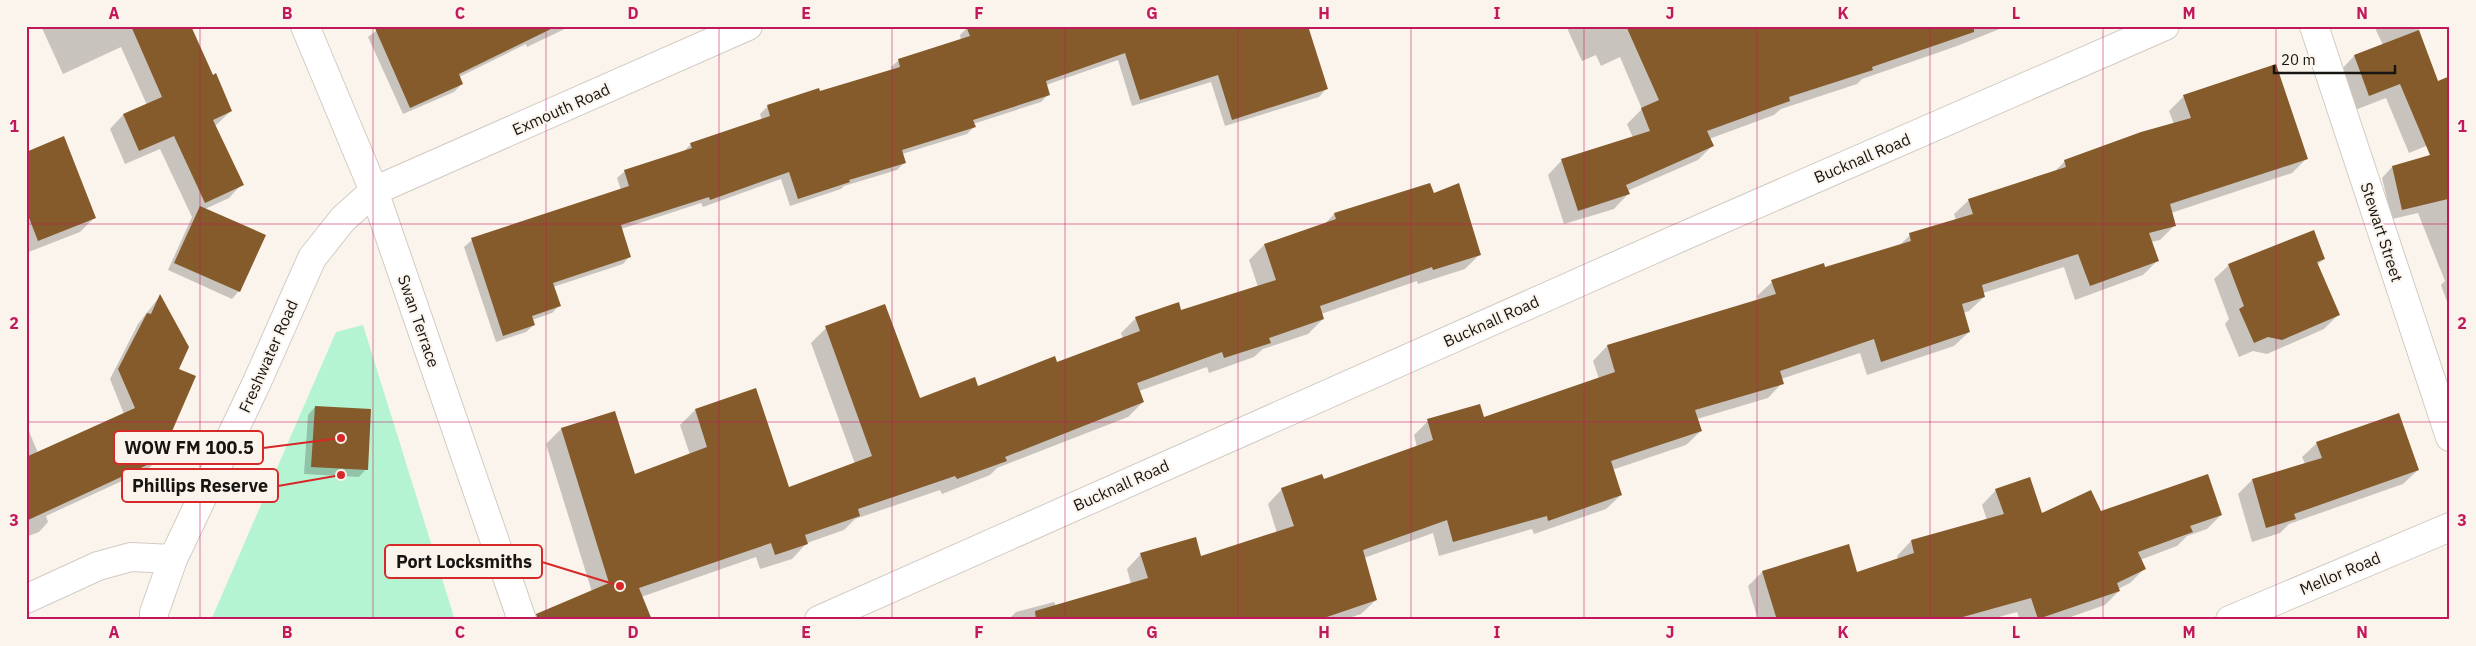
<svg xmlns="http://www.w3.org/2000/svg" width="2476" height="646" font-family="'IBM Plex Sans',sans-serif">
	<style>
		.green { fill: #b5f4d3 }
		.shadow { fill: #0003 }
		.building { fill: #855b2b }
		.lines { fill: none; stroke-linecap: round; stroke-linejoin: round }
		.street-casing { stroke: #d2cbc4; stroke-width: 30 }
		.secondary-casing { stroke: #d2cbc4; stroke-width: 30 }
		.street { stroke: #fff; stroke-width: 28 }
		.secondary { stroke: #fff; stroke-width: 28 }
		.grid { fill: none; stroke: #c2185b; stroke-width: 1; stroke-opacity: 0.55 }
		.labels { text-anchor: middle; stroke-width: 4; stroke-linejoin: round; paint-order: stroke }
		.street-label { font-size: 16px; fill: #171512; stroke: #fbf4ed }
		.leader { fill: none; stroke: #d62828; stroke-width: 2 }
		.callout-dot { fill: #d62828; stroke: #fbf4ed; stroke-width: 2 }
		.callout { fill: #fbf4ed; stroke: #d62828; stroke-width: 2 }
		.callout-label { font-size: 18px; text-anchor: middle; font-weight: bold; fill: #171512 }
		.neatline { fill: none; stroke: #c2185b; stroke-width: 2 }
		.grid-label { font-size: 16px; text-anchor: middle; font-weight: bold; fill: #c2185b }
	</style>
	<rect width="100%" height="100%" fill="#fbf4ed"/>
	<path class="green" d="M363,325l92,295h-244l125,-288z"/>
	<path class="shadow" d="M41,26h149l22,50 19,35 -16,15 27,58 -13,14 -24,11 34,82 -7,8 -64,-29 24,-53 -32,-68 -35,15 -15,-35 13,-14 24,-10 -26,-58 -58,27z
		M383,26h188l-44,21 -1,-3 -67,33 3,7 -8,8 -51,22 -35,-77z
		M1306,26l20,63 -7,8 -94,29 -14,-44 -79,24 -14,-46 -72,25 3,9 -8,8 -68,22 1,3 -7,7 -65,20 3,8 -8,8 -53,16 -3,3 -51,17 -9,-27 -78,28 -2,-4 -80,26 9,27 -7,8 -70,23 6,19 -7,7 -20,7 2,5 -8,7 -30,10 -32,-95 8,-7 149,-50 -4,-12 8,-7 59,-20 7,-7 71,-24 -2,-6 8,-8 124,-35 -1,-4 8,-7 62,-20 -1,-5 7,-7z
		M1569,26h438l-50,20 -95,33 -5,5 -76,25 -7,6 -65,24 3,7 -14,14 -71,31 1,3 -14,15 -50,15 -16,-49 14,-15 71,-22 -6,-14 15,-15 -22,-52 -19,9 -5,-11 -14,6 -15,-33z
		M2374,26h53l-9,4 19,52 13,54 -41,17 -23,-55 -31,12 -15,-39 14,-15 29,-11z
		M2184,96l122,63 -14,14 -121,40 4,12 -15,15 -9,2 7,18 -15,15 -68,25 -11,-33 -81,26 1,4 -15,14 -6,2 6,19 -15,14 -87,29 -7,-22 -79,26 1,4 -14,15 -71,21 4,12 -15,14 -74,25 9,25 -15,14 -72,25 -2,-5 -93,27 -6,-23 -69,25 12,42 -15,14 -18,6h-335l8,-8 38,-10 2,4 75,-22 -4,-15 14,-15 59,3 77,-24 -9,-29 14,-15 41,-8 94,-34 -3,-12 14,-14 55,-2 116,-40 -6,-18 14,-15 152,-45 -2,-5 15,-14 53,-13 73,-22 12,-12 46,-15 -2,-6 15,-14 84,-27 12,-12 109,-37 -5,-13z
		M26,153l69,64 -15,15 -54,21z
		M2392,167l58,12v131l-9,-25 4,-4 -27,-68 -26,6 -10,-41z
		M1434,195l46,59 -15,15 -47,15 -1,-3 -96,33 2,5 -15,15 -45,15 -9,8 -45,16 -2,-6 -68,24 4,11 -15,15 -131,51 -7,7 -48,19 -2,-4 -85,29 -11,11 -37,13 -15,16 -32,10 -4,-12 -115,40 -49,-5 -46,-148 15,-15 53,-17 20,63 56,-20 -10,-30 15,-15 93,78 67,-24 -44,-121 15,-15 93,72 58,-13 79,-23 67,-25 -2,-6 15,-15 44,-6 78,-25 -9,-27 15,-15 60,-20 10,-11z
		M2324,259l-7,6 21,50 -14,14 -57,25 -14,-3 -14,6 -14,-33 4,-5 -15,-40 15,-14z
		M160,296l18,73 -20,90 -10,10 -102,47 2,6 -9,10 -13,5v-113l12,29 86,-39 -14,-35 28,-55z
		M315,407l51,62 -7,8 -55,-3 4,-59z
		M2317,443l101,27 -15,14 -114,40 -9,9 -28,9 -14,-48 14,-14 53,-16 -3,-7z
		M1996,490l45,24 180,1 -14,14 -20,7 -10,10 -37,14 4,9 -14,14 -12,6 1,2 -14,14 -43,15h-42l-3,-8 -29,8h-230l-10,-34 14,-14 94,1 42,-14 -1,-3 14,-15 76,-21 -5,-15z"/>
	<path class="building" d="M131,26h60l22,49 3,-2 16,38 -19,9 31,65 -39,18 -31,-67 -35,15 -16,-37 39,-17z
		M374,26h183l-98,48 4,10 -53,24z
		M966,26h342l20,63 -96,31 -14,-45 -78,25 -15,-47 -79,28 4,14 -77,25 3,7 -74,23 4,13 -57,17 1,2 -52,17 -9,-27 -79,28 -1,-3 -88,28 10,32 -78,26 8,23 -29,10 3,9 -32,11 -32,-98 158,-52 -5,-16 68,-22 -2,-5 80,-27 -3,-11 52,-17 1,3 80,-24 -2,-8 72,-23z
		M1626,26h348v6l-102,35 1,3 -84,27 1,4 -83,30 7,15 -88,39 4,9 -52,17 -17,-52 89,-28 -9,-23 18,-8z
		M2419,30l19,51 12,-5v125l-2,-2 -46,11 -10,-44 38,-11 -30,-71 -31,12 -15,-41z
		M2276,64l32,95 -138,45 6,22 -27,7 10,28 -69,25 -12,-32 -96,31 3,12 -23,7 8,28 -89,30 -7,-23 -94,32 4,13 -89,26 7,21 -91,30 11,34 -74,26 -1,-5 -94,26 -6,-22 -84,30 14,50 -59,20h-282l-1,-9 113,-33 -8,-25 56,-16 5,19 93,-30 -13,-38 41,-14 2,5 109,-39 -6,-21 53,-15 4,13 131,-45 -8,-27 169,-51 -5,-14 53,-17 1,4 86,-26 -2,-8 64,-19 -5,-15 98,-32 -2,-7 77,-28 50,-14 -8,-23z
		M64,136l32,82 -58,23 -12,-31v-58z
		M1430,183l4,10 25,-10 22,72 -48,15 -1,-3 -112,39 4,13 -55,19 2,5 -47,15 -2,-6 -85,31 7,19 -139,55 2,4 -50,18 -2,-3 -97,33 2,7 -55,19 3,9 -33,11 -4,-12 -132,45 13,32h-115l-1,-6 73,-31 -48,-155 54,-17 20,63 72,-27 -12,-38 61,-21 33,99 83,-31 -47,-130 60,-22 35,94 55,-21 3,9 77,-30 2,6 83,-31 -5,-14 44,-15 2,8 95,-30 -12,-36 72,-25 -2,-6z
		M200,206l66,29 -26,57 -66,-29z
		M2314,230l11,29 -8,3 23,53 -58,25 -14,-3 -14,6 -15,-34 5,-3 -16,-42z
		M160,294l29,53 -10,22 17,7 -36,83 -134,62v-64l109,-49 -17,-39 29,-56 4,1z
		M315,406l56,3 -3,61 -57,-3z
		M2399,413l20,57 -125,44 2,5 -30,9 -14,-49 70,-21 -6,-16z
		M2208,474l14,41 -32,11 3,6 -55,20 8,17 -29,14 3,8 -82,28 -7,-21 -79,22h-175l-15,-49 87,-27 8,28 57,-19 -3,-13 93,-26 -9,-25 35,-12 12,36 49,-23 10,21z"/>
	<g class="lines">
		<g class="street-casing">
			<path id="street" d="M2314,26l136,411
				M26,599l72,-33 33,-9 42,2
				M154,620v-7l19,-54 84,-177 55,-124 31,-39 31,-28 374,-165
				M819,620l860,-382 486,-212
				M2230,620l220,-93"/>
		</g>
		<g class="secondary-casing">
			<path id="secondary" d="M305,26l69,165 148,429"/>
		</g>
		<use href="#street" class="street"/>
		<use href="#secondary" class="secondary"/>
	</g>
	<path class="grid" d="M200,26v594M373,26v594M546,26v594M719,26v594M892,26v594M1065,26v594M1238,26v594M1411,26v594M1584,26v594M1757,26v594M1930,26v594M2103,26v594M2276,26v594M26,224h2424M26,422h2424"/>
	<g class="labels">
		<g class="street-label">
			<text transform="translate(561 109) rotate(-24)" y="6">Exmouth Road</text>
			<text transform="translate(1862 158) rotate(-23)" y="6">Bucknall Road</text>
			<text transform="translate(2382 232) rotate(72)" y="6">Stewart Street</text>
			<text transform="translate(419 321) rotate(71)" y="6">Swan Terrace</text>
			<text transform="translate(1491 321) rotate(-24)" y="6">Bucknall Road</text>
			<text transform="translate(268 356) rotate(-66)" y="6">Freshwater Road</text>
			<text transform="translate(1121 485) rotate(-24)" y="6">Bucknall Road</text>
			<text transform="translate(2340 573) rotate(-23)" y="6">Mellor Road</text>
		</g>
	</g>
	<path class="leader" d="M341 438L263 448M341 475L278 486M620 586L542 562"/>
	<g class="callout-dot">
		<circle cx="341" cy="438" r="5"/>
		<circle cx="341" cy="475" r="5"/>
		<circle cx="620" cy="586" r="5"/>
	</g>
	<g class="callout">
		<rect x="114" y="431" width="149" height="33" rx="5"/>
		<rect x="122" y="469" width="156" height="33" rx="5"/>
		<rect x="385" y="545" width="157" height="33" rx="5"/>
	</g>
	<g class="callout-label">
		<text x="189" y="454">WOW FM 100.5</text>
		<text x="200" y="492">Phillips Reserve</text>
		<text x="464" y="568">Port Locksmiths</text>
	</g>
	<rect width="2476" height="646" fill="none" stroke="#fbf4ed" stroke-width="55"/>
	<path d="M2274 65v8h121v-8" fill="none" stroke="#171512" stroke-width="2.5"/>
	<text x="2281" y="65" font-size="15" fill="#171512" stroke="#fbf4ed" stroke-width="4" paint-order="stroke">20 m</text>
	<rect x="28" y="28" width="2420" height="590" class="neatline"/>
	<g class="grid-label">
		<text x="114" y="19">A</text>
		<text x="287" y="19">B</text>
		<text x="460" y="19">C</text>
		<text x="633" y="19">D</text>
		<text x="806" y="19">E</text>
		<text x="979" y="19">F</text>
		<text x="1152" y="19">G</text>
		<text x="1324" y="19">H</text>
		<text x="1497" y="19">I</text>
		<text x="1670" y="19">J</text>
		<text x="1843" y="19">K</text>
		<text x="2016" y="19">L</text>
		<text x="2189" y="19">M</text>
		<text x="2362" y="19">N</text>
		<text x="14" y="132">1</text>
		<text x="2462" y="132">1</text>
		<text x="14" y="329">2</text>
		<text x="2462" y="329">2</text>
		<text x="14" y="526">3</text>
		<text x="2462" y="526">3</text>
		<text x="114" y="638">A</text>
		<text x="287" y="638">B</text>
		<text x="460" y="638">C</text>
		<text x="633" y="638">D</text>
		<text x="806" y="638">E</text>
		<text x="979" y="638">F</text>
		<text x="1152" y="638">G</text>
		<text x="1324" y="638">H</text>
		<text x="1497" y="638">I</text>
		<text x="1670" y="638">J</text>
		<text x="1843" y="638">K</text>
		<text x="2016" y="638">L</text>
		<text x="2189" y="638">M</text>
		<text x="2362" y="638">N</text>
	</g>
</svg>
